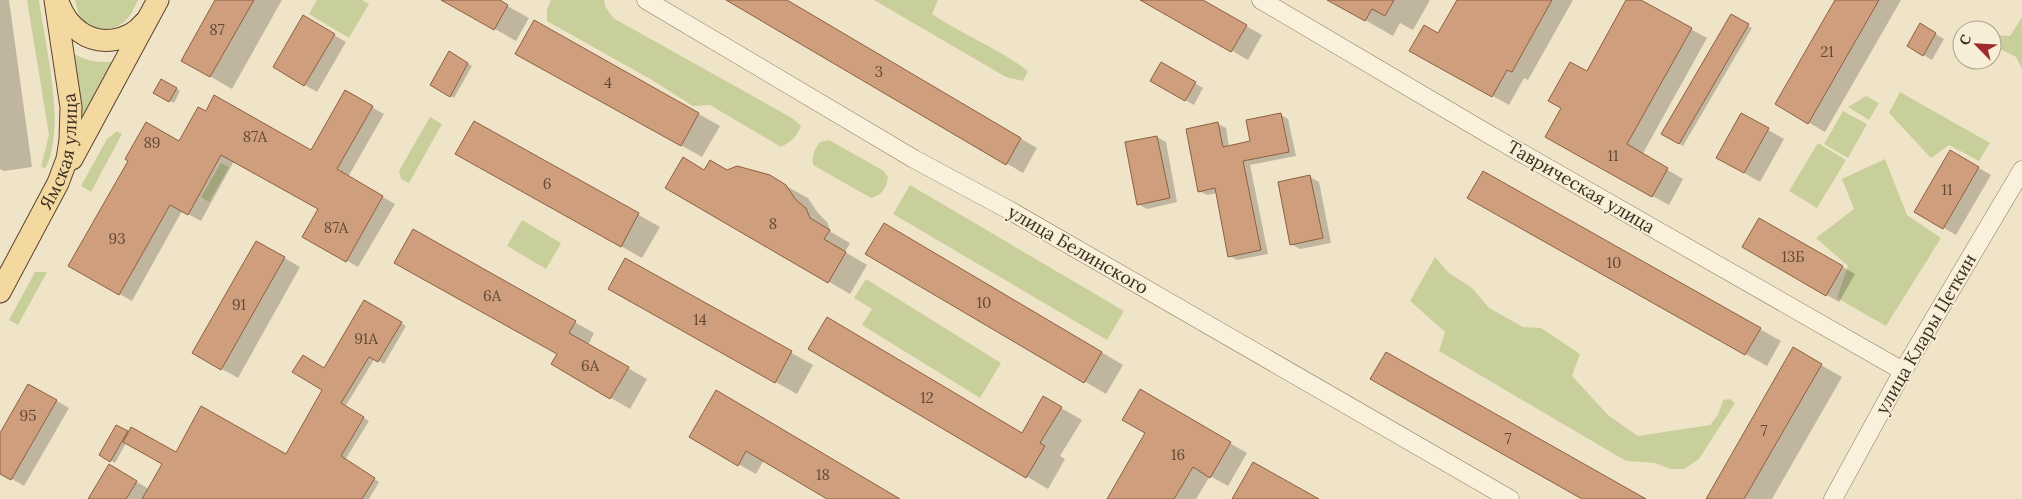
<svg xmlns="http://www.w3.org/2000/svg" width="2022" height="499" font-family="Lora,serif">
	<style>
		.green { fill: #c9cf9b }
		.shadow { fill: #0003 }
		.building { fill: #cf9f7d; stroke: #8d5f41 }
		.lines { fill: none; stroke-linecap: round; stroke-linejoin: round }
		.minor-casing { stroke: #8d765c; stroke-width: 19 }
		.major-casing { stroke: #5b4430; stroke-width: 23 }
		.minor { stroke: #faf1dc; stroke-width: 18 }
		.major { stroke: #f3d9a0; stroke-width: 21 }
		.labels { text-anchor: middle; stroke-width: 4; stroke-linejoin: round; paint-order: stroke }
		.number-label { font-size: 15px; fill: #624a37 }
		.street-label { font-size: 18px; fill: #3d2e20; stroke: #f7eed8 }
	</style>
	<rect width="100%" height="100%" fill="#f0e4c8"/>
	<path class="green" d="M27,0h12c6,45 28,129 6,169l-4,-3 8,-31z
		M75,0h63c-3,6 -6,13 -10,18 -13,16 -41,15 -50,-6 -1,-4 -2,-8 -3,-12z
		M317,0h45l7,4 -20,34 -40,-24z
		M551,0h53l1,6 8,12 179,100 9,8c-4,10 -10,16 -20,21l-71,-42 -17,1 -41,-26 -105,-59v-12z
		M874,0h64l-6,14c31,21 66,34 96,57l-5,10 -17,-4z
		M2022,17v52l-6,-12 -16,-8 -8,5v-19l18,1z
		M65,48c16,12 31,16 51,13l-41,82z
		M1900,92l90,51 -11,18 -30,-16 -18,13 -42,-45z
		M1866,96l13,7 -10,17 -21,-13z
		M1843,111l24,13 -19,34 -24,-14z
		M430,117l12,7 -33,59 -8,-4 -2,-8z
		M117,131l5,3 -31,58 -10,-6 26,-47z
		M829,140l55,31 4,6c-2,12 -6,18 -17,21l-58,-33c-1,-10 1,-15 7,-23z
		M1818,143l28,17 -29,48 -28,-17z
		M1885,159l22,56 34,23 -55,88 -49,-28 11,-32 -32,-28 38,-29 -12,-30z
		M221,163l8,4 -20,35 -8,-5z
		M910,185l214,126 -17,29 -214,-126z
		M522,220l39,23 -15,26 -39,-23z
		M1435,257l14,16 23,15 17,20 34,19 18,1 39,26 -8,22 37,40 29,20 72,-11 8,-10 5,-15 7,-1 5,4 -36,56 -15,10h-14l-15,-6 -29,-2 -187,-110 6,-19 -35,-31z
		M35,272h12l-29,53 -9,-5z
		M866,279l135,84 -21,35 -118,-73 10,-16 -18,-11z"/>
	<path class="shadow" d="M0,0h9l23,167 -28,4 -4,-2z
		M216,0h66l-50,89 -50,-29z
		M444,0h53l32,18 -13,23z
		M741,0h44l252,148 -14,25 -285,-167z
		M1143,0h58l61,35 -14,25z
		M1339,0h91l-17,30 -13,-7 -7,13 -56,-32z
		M1458,0h115l-45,80 -4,-2 -15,27 -98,-55 28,-15z
		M1627,0h11l69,38 -65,117 41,24 -14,26 -107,-59 25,-73z
		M1837,0h64l-76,132 -48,-28z
		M1731,16l21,12 -69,118 -20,-13z
		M304,17l42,25 -29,50 -43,-25z
		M535,22l185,104 -18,31 -164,-92z
		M1920,25l24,14 -12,21 -24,-14z
		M450,53l22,13 -18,32 -22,-13z
		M1161,64l42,24 -9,17 -42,-24z
		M162,81l18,10 -6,12 -19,-10z
		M345,92l39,22 -36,63 47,27 -37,63 -54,-31 15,-27 -85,-48 -33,60 -19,-10 -50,90 -62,-35 109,-123 133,9z
		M1281,115l7,4 8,37 -46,9 18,89 -31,6 -7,-4 -13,-63 -10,2 -8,-4 19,-67 8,4 3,19 23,-5z
		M1742,115l42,24 -24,43 -42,-24z
		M474,122l186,105 -18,31 -164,-92z
		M1157,137l9,5 11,60 -30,7 -9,-5z
		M1951,152l40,23 -35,60 -40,-23z
		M705,171l22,1 59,14 22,12 10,15 9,9 4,10 19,11 -5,9 22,13 -17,29 -183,-106z
		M1310,177l9,5 12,61 -31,6 -9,-5z
		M1469,198l291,131 21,12 -14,25z
		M1760,220l95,54 -16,28 -95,-55z
		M885,224l238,141 -17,29 -239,-140z
		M413,231l181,102 -6,12 59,34 -17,30 -78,-45 6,-10z
		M257,242l43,25 -62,111 -44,-25z
		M626,260l187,105 -16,29 -167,-93z
		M365,302l41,24 -22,38 -9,-6 -30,49 24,14 -24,39 34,22 -10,17h-279l19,-33 40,23 15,-25 -38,-21 -11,20 -14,-8 16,-28 59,27 110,1 38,-66 1,-20z
		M810,348l213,86 21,-36 38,22 -22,36 5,3 -17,30z
		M1793,349l49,28 -70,122h-65z
		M29,385l40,23 -45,78 -24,-14v-36z
		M1140,391l107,62 -19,33 -18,-10 -14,23h-88l39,-66z
		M716,392l182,107h-68l-66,-39 -8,14 -66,-37z"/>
	<path class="building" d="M215,0h39l-44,77 -29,-16z
		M441,0h59l8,5 -14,25z
		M726,0h61l234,138 -15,27z
		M1140,0h63l44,25 -16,27z
		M1327,0h67l-9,16 -13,-7 -7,12z
		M1457,0h95l-40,72 -5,-2 -15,27 -83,-46 15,-26 14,8z
		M1626,0h15l51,28 -65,116 41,24 -16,29 -107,-60 16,-29 -13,-7 22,-39 17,9z
		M1835,0h44l-71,124 -33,-20z
		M1731,14l18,10 -70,120 -18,-10z
		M303,15l32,19 -31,52 -31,-19z
		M534,20l165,93 -18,33 -166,-92z
		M1920,23l16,10 -13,23 -16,-10z
		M449,51l19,12 -18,34 -20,-12z
		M1161,62l35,20 -11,19 -35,-20z
		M161,79l16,9 -8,14 -16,-9z
		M345,90l28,16 -36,63 46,27 -37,66 -44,-25 16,-28 -97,-54 -33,60 -18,-10 -51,90 -51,-29 60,-105 -3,-2 21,-37 33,19 19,-34 8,4 8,-16 97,55z
		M1281,113l8,39 -46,9 18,89 -33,7 -13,-69 -17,4 -12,-63 32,-7 5,25 27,-6 -4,-21z
		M1741,113l28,15 -25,45 -28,-15z
		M474,121l165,92 -18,34 -166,-93z
		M1157,136l13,62 -33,7 -12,-63z
		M1950,150l29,17 -36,62 -29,-17z
		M683,157l21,13 6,-10 17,10 10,-4 33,9 16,10 10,15 10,8 4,10 20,12 -6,9 22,13 -18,31 -163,-95z
		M1483,171l278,157 -16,27 -278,-157z
		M1310,175l13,63 -33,7 -12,-63z
		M1759,218l84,48 -17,30 -84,-49z
		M884,223l218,129 -18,31 -219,-129z
		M413,229l163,92 -7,12 60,34 -19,32 -59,-35 6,-10 -163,-91z
		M256,241l29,16 -64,113 -29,-17z
		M625,258l167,93 -17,32 -167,-94z
		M364,300l38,22 -24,40 -9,-5 -28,46 23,14 -23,39 34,22 -13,21h-220l20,-35 -39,-22 8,-15 45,25 25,-46 85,48 36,-64 -30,-18 11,-17 21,13z
		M827,317l195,116 21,-37 19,11 -22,36 5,3 -19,32 -218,-129z
		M1793,347l29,17 -78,135h-38z
		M1386,352l260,147h-64l-212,-120z
		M28,384l29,16 -46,80 -11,-6v-41z
		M1140,389l91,53 -21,36 -17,-11 -19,32h-67l38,-66 -23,-13z
		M716,390l49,29 135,80h-73l-81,-48 -8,15 -49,-29z
		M116,425l12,6 -18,31 -11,-7z
		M1253,462l66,37h-87z
		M109,464l28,17 -11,18h-38z"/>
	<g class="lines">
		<g class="minor-casing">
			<path id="minor" d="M646,0l268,159 95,51 501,289
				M1261,0l229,135 413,236
				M1833,499l70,-128 119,-201"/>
		</g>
		<g class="major-casing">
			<g id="major">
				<path d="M59,4c4,11 11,21 21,28 19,14 49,10 64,-9"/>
				<path d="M72,159l86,-159"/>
				<path id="s1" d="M0,292l58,-109 9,-24 3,-19 1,-33 -16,-107"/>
			</g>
		</g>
		<use href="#minor" class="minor"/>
		<use href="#major" class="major"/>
	</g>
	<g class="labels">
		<g class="number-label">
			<text x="217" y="35">87</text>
			<text x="1827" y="57">21</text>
			<text x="879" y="77">3</text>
			<text x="608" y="88">4</text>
			<text x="255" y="142">87А</text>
			<text x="152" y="148">89</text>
			<text x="1613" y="161">11</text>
			<text x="547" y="189">6</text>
			<text x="1947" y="195">11</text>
			<text x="773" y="229">8</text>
			<text x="336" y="233">87А</text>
			<text x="117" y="244">93</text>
			<text x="1793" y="262">13Б</text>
			<text x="1614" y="268">10</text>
			<text x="492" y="301">6А</text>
			<text x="984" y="308">10</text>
			<text x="239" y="310">91</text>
			<text x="700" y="325">14</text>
			<text x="366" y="344">91А</text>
			<text x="590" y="371">6А</text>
			<text x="927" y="403">12</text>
			<text x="28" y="421">95</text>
			<text x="1764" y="436">7</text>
			<text x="1508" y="444">7</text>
			<text x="1178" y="460">16</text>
			<text x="823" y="480">18</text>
		</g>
		<g class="street-label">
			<text dy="6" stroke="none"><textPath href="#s1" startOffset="155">Ямская улица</textPath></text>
			<text transform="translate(1581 187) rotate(30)" y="6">Таврическая улица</text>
			<text transform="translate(1078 250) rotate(30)" y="6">улица Белинского</text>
			<text transform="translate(1926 334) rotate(-60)" y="6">улица Клары Цеткин</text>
		</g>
	</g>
	<g transform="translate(1977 45) rotate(294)"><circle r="24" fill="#f7eed8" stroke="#ada18e"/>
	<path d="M0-4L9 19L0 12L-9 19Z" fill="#9e2a2b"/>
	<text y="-8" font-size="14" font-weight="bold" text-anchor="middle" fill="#3d2e20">С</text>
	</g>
</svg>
